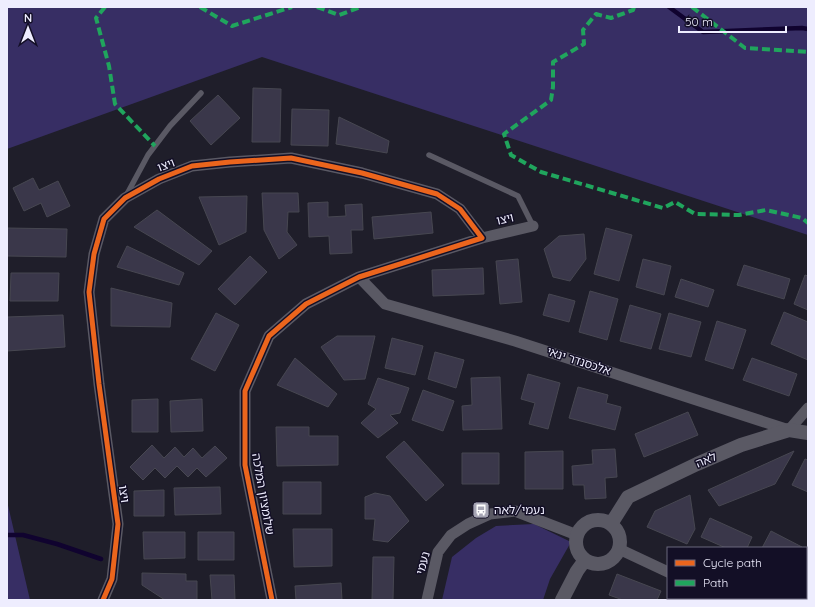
<svg xmlns="http://www.w3.org/2000/svg" width="815" height="607" font-family="Quicksand,'Noto Sans Hebrew',sans-serif">
	<style>
		.green { fill: #372e64 }
		.lines { fill: none; stroke-linecap: round; stroke-linejoin: round }
		.stream { stroke: #10032f; stroke-width: 4.5 }
		.building { fill: #3a374a; stroke: #474751 }
		.service { stroke: #5a5964; stroke-width: 5.5 }
		.minor { stroke: #5a5964; stroke-width: 11 }
		.tertiary { stroke: #5a5964; stroke-width: 14 }
		.quiet { stroke: #20a55d; stroke-width: 4; stroke-dasharray: 8 4; stroke-linecap: butt }
		.cycleway-casing { stroke: #130f26; stroke-width: 8 }
		.cycleway { stroke: #eb651d; stroke-width: 5 }
		.labels { text-anchor: middle; stroke-width: 3; stroke-linejoin: round; paint-order: stroke }
		.street-label { font-size: 12px; fill: #eeedfe; stroke: #130f26 }
		.poi-label { font-size: 12px; fill: #eeedfe; stroke: #130f26; text-anchor: start }
	</style>
	<rect width="100%" height="100%" fill="#1f1e2a"/>
	<path class="green" d="M7,7h801v228l-546,-178 -255,92z
		M7,501l23,99h-23z
		M534,524l37,18 -21,37 -7,21h-101l10,-43 24,-19 20,-12z"/>
	<g class="lines">
		<path class="stream" d="M669,7l34,25 99,-4 6,1
			M7,535h16l34,9 44,15"/>
	</g>
	<path class="building" d="M253,88l28,1 -1,53h-28z
		M218,95l22,23 -29,27 -21,-24z
		M292,109l37,1 -1,36 -37,-1z
		M339,117l50,24 -2,12 -51,-9z
		M33,178l6,12 19,-9 12,25 -23,11 -6,-14 -17,8 -11,-23z
		M262,193h36l1,19h-11l-1,20 10,13 -18,14 -15,-29z
		M247,196l-1,36 -27,13 -20,-48z
		M328,202v15l18,-1 -1,-11 17,-1 1,26h-12l1,23 -22,1 -1,-18 -20,1 -1,-34z
		M157,210l55,41 -13,14 -65,-38z
		M431,212l2,21 -59,6 -2,-22z
		M7,228l60,1 -1,28 -59,-1z
		M606,228l26,7 -13,46 -25,-7z
		M584,234l2,25 -16,22 -17,-4 -9,-28 15,-13z
		M127,246l57,27 -5,12 -62,-18z
		M250,256l17,16 -32,33 -17,-16z
		M518,259l4,43 -22,2 -4,-43z
		M643,259l28,7 -7,29 -28,-8z
		M744,265l46,14 -6,20 -47,-14z
		M483,268l1,26 -51,2 -1,-26z
		M11,273h48l-1,28h-48z
		M805,275l3,1v34l-14,-6z
		M681,279l33,11 -6,17 -33,-10z
		M111,288l61,15 -2,24 -59,-1z
		M590,291l28,8 -11,41 -28,-8z
		M549,294l26,7 -6,21 -26,-7z
		M630,305l31,9 -10,35 -31,-8z
		M784,312l24,10v38l-37,-16z
		M216,313l23,12 -24,46 -24,-12z
		M669,313l32,9 -10,35 -32,-8z
		M63,315l2,32 -58,4v-34z
		M717,321l29,9 -13,39 -28,-9z
		M337,336h38l-10,43 -21,1 -23,-33z
		M392,338l31,8 -8,29 -30,-7z
		M435,352l29,8 -8,28 -28,-9z
		M295,358l42,36 -9,13 -51,-22z
		M752,358l45,16 -8,22 -46,-16z
		M528,374l32,9 -12,46 -19,-5 6,-21 -14,-4z
		M500,377l2,52 -39,1 -1,-24 10,-1 -1,-27z
		M378,378l31,10 -9,25 -10,2 8,8 -20,15 -17,-15 15,-14 -8,-5z
		M578,387l30,8 -2,8 15,4 -6,23 -46,-12z
		M423,390l31,11 -11,30 -31,-11z
		M158,399v33h-26v-32z
		M202,399l1,32 -32,1 -1,-31z
		M688,412l10,23 -54,22 -9,-23z
		M276,427h33v9h29v29l-61,1z
		M404,441l40,44 -18,16 -40,-44z
		M152,445l12,13 11,-11 9,10 9,-9 9,10 13,-12 12,12 -21,19 -9,-9 -9,9 -11,-11 -12,12 -10,-10 -12,12 -13,-13z
		M615,449l2,28 -12,1 1,20 -21,1 -1,-14h-11l-1,-19 21,-2 -1,-14z
		M563,451v38h-38v-37z
		M794,451l-19,33 -56,22 -11,-16z
		M462,453h37v31h-37z
		M805,459l3,1v32l-16,-7z
		M283,482h38v32h-38z
		M220,487l1,27 -46,1 -1,-27z
		M164,490v26h-30v-25z
		M375,493l15,3 19,25 -21,21 -15,-2 2,-21h-10v-22z
		M690,495l5,34 -8,15 -40,-17 8,-16z
		M710,518l42,19 -5,11h-21l-25,-11z
		M293,529h39v37l-38,1z
		M771,531l31,16v1h-40z
		M143,532h42v26l-41,1z
		M198,532h36v28h-36z
		M373,557h21l-1,43h-21z
		M808,564v22l-2,-1v-17z
		M142,573l44,1v7h11v19h-32l-23,-15z
		M617,574l44,17 -4,9h-34l-14,-5z
		M210,575h24l1,25h-23z
		M341,583l1,17h-46l-1,-14z"/>
	<g class="lines">
		<path class="service" d="M429,155l89,41 15,30
			M127,194l21,-39 22,-29 31,-33"/>
		<path class="minor" d="M482,238l51,-12
			M359,277l26,27 130,37 274,89 19,-22
			M619,549l49,23
			M723,598l4,2
			M103,600l9,-21 6,-55 -19,-140 -10,-92 5,-38 10,-35 21,-21 34,-19 33,-13 38,-4 61,-4 71,15 75,21 23,15 22,29 -123,39 -53,27 -37,32 -24,55v74l27,135
			M427,600l11,-48 13,-17 17,-11 22,-10 25,-3 62,24"/>
		<path class="tertiary" d="M576 542a22 22 0 1 1 44 0a22 22 0 1 1-44 0Z
			M611,524l17,-27 69,-33 44,-19 48,-15 19,3
			M562,600l15,-29 8,-11"/>
		<path class="quiet" d="M105,7l-9,11 13,48 6,38 40,42
			M200,7l32,19 60,-19
			M317,7l22,8 22,-8
			M634,7l-1,3 -22,8 -15,-4 -13,16 1,14 -31,18v25l-2,13 -47,34 7,21 30,17 122,36 12,-6 20,12 44,1 27,-5 36,8 6,5
			M692,7l53,41 63,4"/>
		<g class="cycleway-casing">
			<path id="cycleway" d="M103,600l9,-21 6,-55 -19,-140 -10,-92 5,-38 10,-35 21,-21 34,-19 33,-13 38,-4 61,-4 71,15 75,21 23,15 22,29 -123,39 -53,27 -37,32 -24,55v74l27,135"/>
		</g>
		<use href="#cycleway" class="cycleway"/>
	</g>
	<defs>
		<g id="bus-square" transform="scale(0.9)"><rect x="-9" y="-9" width="18" height="18" rx="4" fill="#a6a5b4" stroke="#130f26"/><path d="M-5-6H5V4H4V6H2V4H-2V6H-4V4H-5ZM-3.5-4V0h7V-4ZM-3.5 1.2v1.5H-2V1.2ZM2 1.2v1.5H3.5V1.2Z" fill="#fff"/></g>
	</defs>
	<g fill-rule="evenodd">
		<use href="#bus-square" x="481" y="510"/>
	</g>
	<g class="labels">
		<g class="street-label">
			<text transform="translate(166 165) rotate(-21)" y="4">ויצו</text>
			<text transform="translate(505 219) rotate(-13)" y="4">ויצו</text>
			<text transform="translate(579 361) rotate(18)" y="4">אלכסנדר ינאי</text>
			<text transform="translate(706 460) rotate(-23)" y="4">לאה</text>
			<text transform="translate(124 494) rotate(82)" y="4">ויצו</text>
			<text transform="translate(263 494) rotate(80)" y="4">שלומציון המלכה</text>
			<text transform="translate(423 563) rotate(-75)" y="4">נעמי</text>
		</g>
		<g class="poi-label">
			<text x="494" y="514">נעמי/לאה</text>
		</g>
	</g>
	<rect width="815" height="607" fill="none" stroke="#eeedfe" stroke-width="16"/>
	<rect x="667" y="547" width="140" height="52" fill="#130f26" stroke="#6b687c"/>
	<rect x="675" y="560" width="20" height="6" fill="#eb651d" stroke="#6b687c"/>
	<text x="703" y="567" font-size="12" fill="#eeedfe">Cycle path</text>
	<rect x="675" y="580" width="20" height="6" fill="#20a55d" stroke="#6b687c"/>
	<text x="703" y="587" font-size="12" fill="#eeedfe">Path</text>
	<g transform="translate(28 28)" stroke="#130f26" stroke-width="3" paint-order="stroke">
	<path d="M0-3L7 15L0 10L-7 15Z" fill="#eeedfe"/>
	<text y="-6" font-size="11" font-weight="bold" text-anchor="middle" fill="#eeedfe">N</text>
	</g>
	<path d="M679 26v6h107v-6" fill="none" stroke="#eeedfe" stroke-width="2"/>
	<text x="685" y="26" font-size="12" fill="#eeedfe" stroke="#130f26" stroke-width="3" paint-order="stroke">50 m</text>
</svg>
